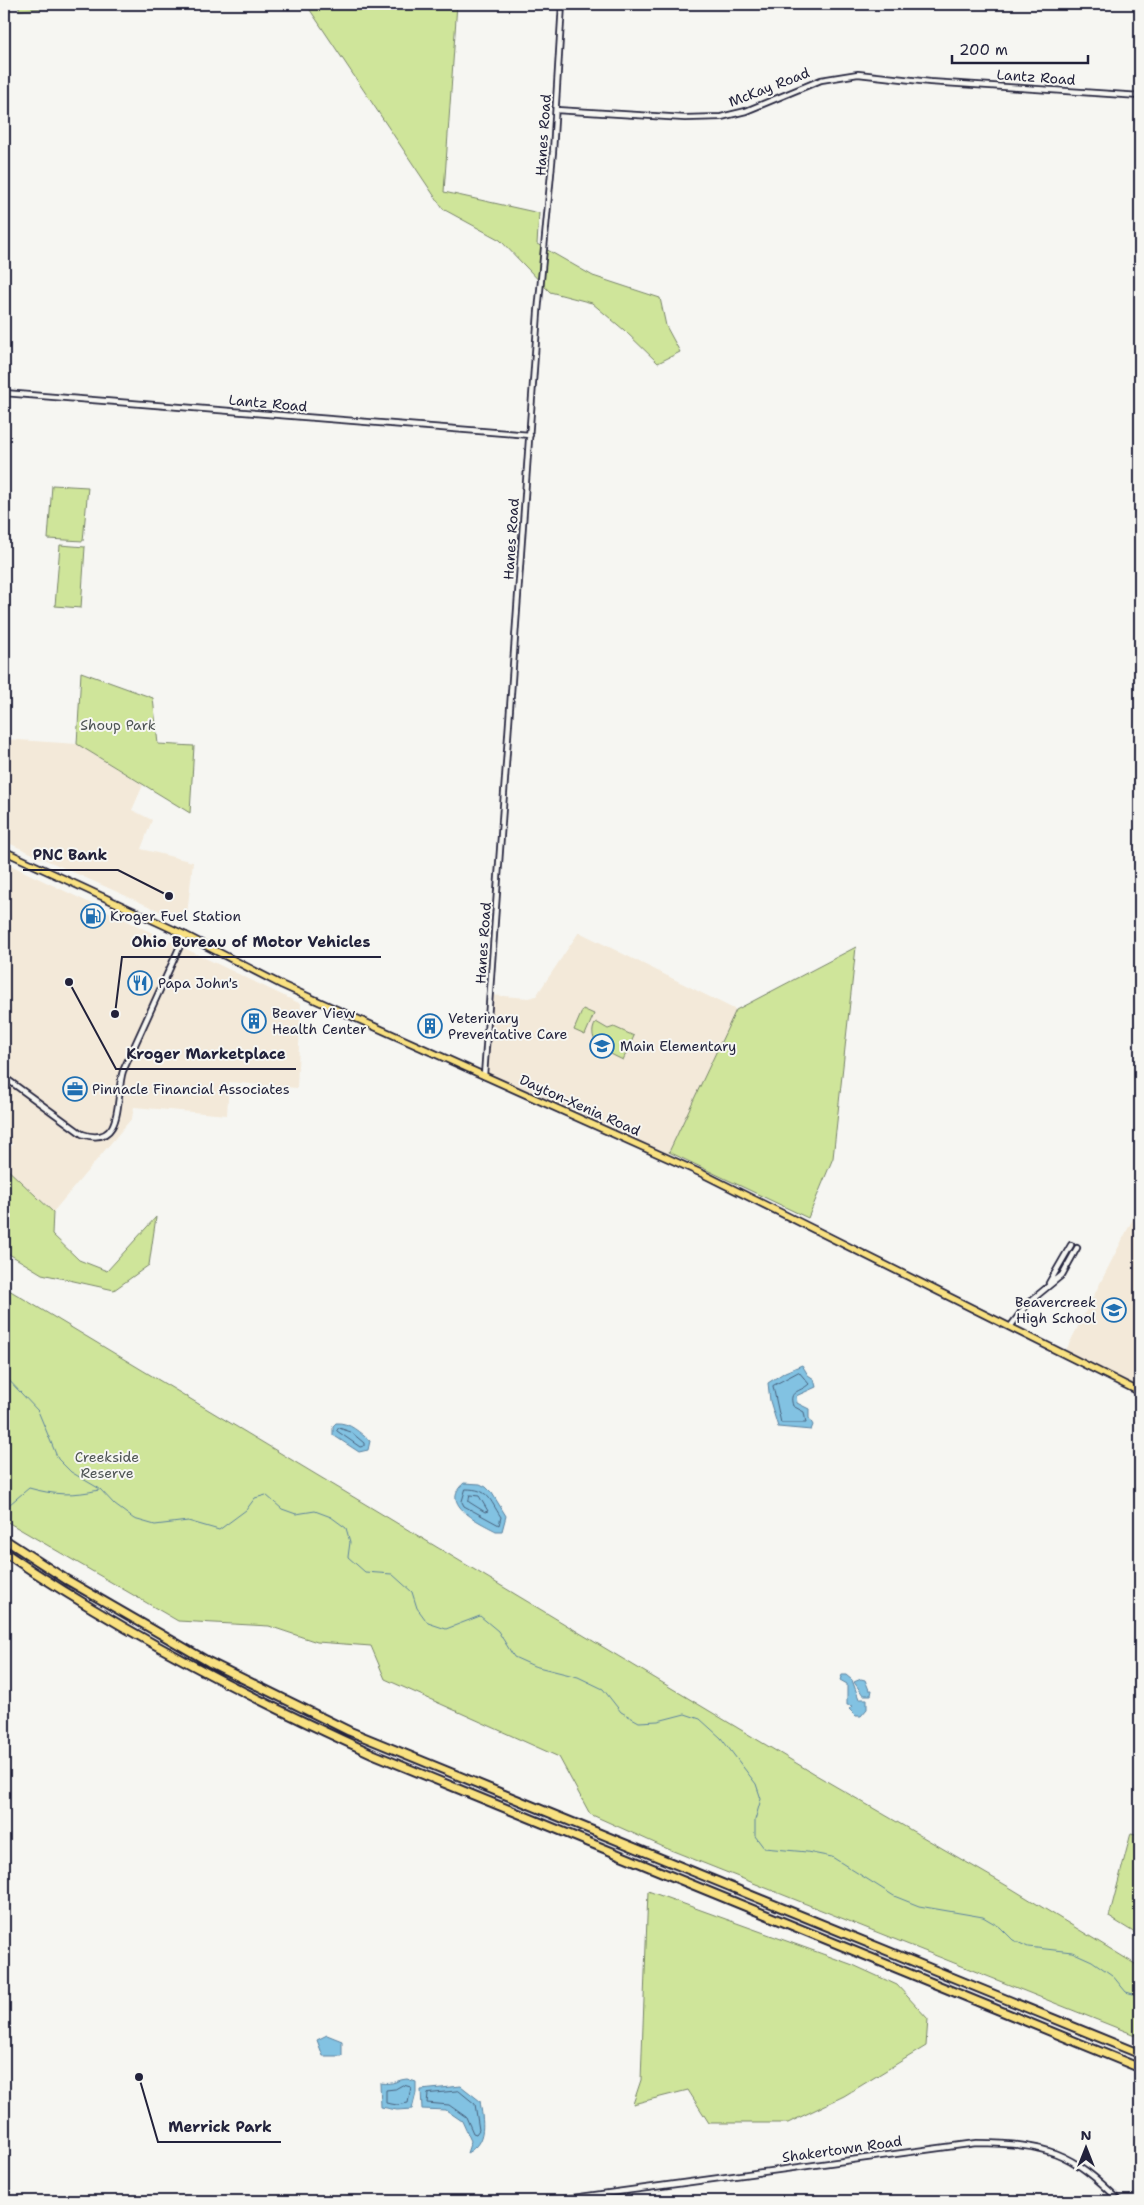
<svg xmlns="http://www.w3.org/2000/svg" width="1144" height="2205" font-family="'Shantell Sans',sans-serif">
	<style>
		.built { fill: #f3e9d9 }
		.green { fill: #cfe59a; stroke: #78846a }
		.water { fill: #82c2e2; stroke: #5c829f }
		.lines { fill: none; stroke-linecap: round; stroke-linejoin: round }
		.shore { stroke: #48627e; stroke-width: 1 }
		.stream { stroke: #5c829f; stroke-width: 1 }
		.minor-casing { stroke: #22223b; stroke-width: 8 }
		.major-casing { stroke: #22223b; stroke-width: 9 }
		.highway-casing { stroke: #22223b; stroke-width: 11 }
		.minor { stroke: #f6f6f2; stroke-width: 4.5 }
		.major { stroke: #f9e181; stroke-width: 5.5 }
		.highway { stroke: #f9e181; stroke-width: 7 }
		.labels { text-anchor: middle; stroke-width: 4; stroke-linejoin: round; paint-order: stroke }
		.street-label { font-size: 14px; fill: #22223b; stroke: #f6f6f2 }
		.park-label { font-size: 14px; fill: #4d5353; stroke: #f6f6f2 }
		.poi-label { font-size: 14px; fill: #22223b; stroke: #f6f6f2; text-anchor: start }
		.leader { fill: none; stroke: #22223b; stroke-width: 2 }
		.callout-dot { fill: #22223b; stroke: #f6f6f2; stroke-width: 2 }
		.callout-label { font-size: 15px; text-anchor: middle; font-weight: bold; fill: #22223b; stroke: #f6f6f2; stroke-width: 4; stroke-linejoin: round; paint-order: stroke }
	</style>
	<rect width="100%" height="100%" fill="#f6f6f2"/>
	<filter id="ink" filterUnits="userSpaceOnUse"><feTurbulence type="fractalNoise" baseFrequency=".02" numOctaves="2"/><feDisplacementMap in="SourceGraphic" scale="10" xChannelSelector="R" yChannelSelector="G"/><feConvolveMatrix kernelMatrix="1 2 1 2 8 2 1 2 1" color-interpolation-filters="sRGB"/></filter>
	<g filter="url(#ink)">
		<path class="built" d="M4,739l73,5 66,41 -11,25 20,10 -11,29 52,13 -7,61 -182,-82z
			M4,862l297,142 -4,84 -68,-6 -2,33 -93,-8 -2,11 -79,94 -49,-46v-9l9,-13 -9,-5z
			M579,932l157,78 -69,148 -183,-82 6,-81 39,3 7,-2z
			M1140,1205v187l-76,-38z"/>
		<path class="green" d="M19,4h83l-83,6z
			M306,4h151l-13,188 95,21 -2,31 56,32 67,22 6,28 14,26 -22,11 -34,-33 -32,-27 -42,-11 -50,-52 -57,-31z
			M52,485l36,2 -5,54 -35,-2z
			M60,545l25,2 -4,61 -26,-2z
			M81,672l72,26 5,46 36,2 -4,67 -113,-69z
			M856,947l-23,211 -25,60 -139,-66 67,-142z
			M583,1009l11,5 -9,21 -11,-5z
			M596,1022l12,7 6,-2 20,9 -11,24c-15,-7 -39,-18 -27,-38z
			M4,1166l49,46 -1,22 27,26 28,11 49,-54 -7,48 -35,25 -72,-16 -38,-23z
			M4,1287l812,488 193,112 131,80v70l-472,-188 -78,-35 -31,-57 -174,-78 -14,-33 -54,-4 -48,-16 -91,-5 -174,-101z
			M1131,1833l9,2v101l-31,-19z
			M648,1891l205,74 44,20 31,34 -2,27 -82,50 -56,27h-79l-21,-33 -55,14 8,-24z"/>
		<path class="water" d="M802,1365l6,10 6,4 2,8 -20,9 1,7 12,6v9l4,7 -2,5 -33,-3 -8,-26 -2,-18 17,-11z
			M336,1423c14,-1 24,10 34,18l-2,9 -9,2 -26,-17v-9z
			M464,1483l16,1 6,3 6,6 14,23 -4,15h-6c-15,-8 -58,-27 -32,-48z
			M842,1675h4l6,5 7,19h8v10l-6,7h-5l-7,-7 4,-3 -6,-1v-21l-7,-4z
			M861,1679l4,1 4,10h3l-1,5h-8l-9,-13z
			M327,2035l15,6v15h-19l-6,-16z
			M407,2079l9,3v11l-4,16 -15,1 -16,-3 -1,-24c16,2 15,-3 27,-4z
			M461,2086l19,15c3,20 8,41 -13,52l4,-12 -9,-20 -16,-11 -24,-1 -1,-19z"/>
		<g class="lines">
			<path class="shore" d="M799,1372l10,12c-10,9 -21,6 -16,22l11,6 2,11h-25l-8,-37z
				M339,1428l12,4 13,11v3l-4,1 -23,-16z
				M466,1489c23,0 23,10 35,28l-2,8 -35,-19 -2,-4z
				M470,1495l9,1 9,15 -3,1 -16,-10z
				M403,2085l8,2 -3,16 -11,2 -11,-2v-13l9,-1z
				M459,2091l16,13 4,26 -3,4 -3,-1 -7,-16 -17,-12 -22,-2 1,-9z"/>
			<path class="stream" d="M4,1375l34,36 20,48 13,13 29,17 15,16 19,14 21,6 33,-4 31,9 27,-20 9,-12 11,-3 16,14 14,5 19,-3 16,6 15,11 4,14 -2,15 17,15 27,2 20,18 5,16 11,15 18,6 34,-13 18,15 16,26 20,9 44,11 25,12 18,23 18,10 19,-1 27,-7 15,5 21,19 35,46 5,15 -6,21v16l9,12 43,4 25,5 62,39 25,10 64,11 17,10 13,13 15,7 44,5 20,9 20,14 14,17 14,4
				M4,1509l25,-21c25,7 44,8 70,2"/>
			<g class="minor-casing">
				<path id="minor" d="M556,110l129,8 36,-1 25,-6 75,-31 37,-6 72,8 210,14
					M4,393l526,42
					M484,1076l54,-764 15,-160 9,-148
					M4,1077l78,57c44,15 33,-40 41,-63l62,-136
					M1049,1283l22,-38
					M1010,1327l18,-24 34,-28 15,-27
					M551,2201l425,-58c71,1 94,8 144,58"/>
			</g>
			<g class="major-casing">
				<path id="major" d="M4,851l181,84 97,50 421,189 437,218"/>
			</g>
			<g class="highway-casing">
				<path id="highway" d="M4,1539l63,41 142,82 140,69 791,323
					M4,1552c116,79 241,144 369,202l767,314"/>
			</g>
			<use href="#minor" class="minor"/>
			<use href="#major" class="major"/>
			<use href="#highway" class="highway"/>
		</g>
	</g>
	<defs>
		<g id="fuel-ring" transform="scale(1.25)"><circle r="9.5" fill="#f6f6f2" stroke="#1f6fb2" stroke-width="1.5"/><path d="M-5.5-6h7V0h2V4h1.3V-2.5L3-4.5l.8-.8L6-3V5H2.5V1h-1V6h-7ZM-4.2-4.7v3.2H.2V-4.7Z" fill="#1f6fb2"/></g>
		<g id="restaurant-ring" transform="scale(1.25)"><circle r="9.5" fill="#f6f6f2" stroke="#1f6fb2" stroke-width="1.5"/><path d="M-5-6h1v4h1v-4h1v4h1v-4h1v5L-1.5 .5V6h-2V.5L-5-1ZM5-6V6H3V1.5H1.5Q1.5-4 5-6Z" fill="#1f6fb2"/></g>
		<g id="building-ring" transform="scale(1.25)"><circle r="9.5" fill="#f6f6f2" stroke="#1f6fb2" stroke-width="1.5"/><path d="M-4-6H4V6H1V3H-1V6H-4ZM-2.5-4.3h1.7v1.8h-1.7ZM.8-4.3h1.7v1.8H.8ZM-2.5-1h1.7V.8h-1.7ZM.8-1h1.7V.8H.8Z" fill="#1f6fb2"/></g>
		<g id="school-ring" transform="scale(1.25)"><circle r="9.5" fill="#f6f6f2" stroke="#1f6fb2" stroke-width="1.5"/><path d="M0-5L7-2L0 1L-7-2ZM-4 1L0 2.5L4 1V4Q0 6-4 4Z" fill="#1f6fb2"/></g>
		<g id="office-ring" transform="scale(1.25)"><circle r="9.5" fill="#f6f6f2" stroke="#1f6fb2" stroke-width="1.5"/><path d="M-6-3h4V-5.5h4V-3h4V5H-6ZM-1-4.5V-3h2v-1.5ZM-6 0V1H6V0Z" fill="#1f6fb2"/></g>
	</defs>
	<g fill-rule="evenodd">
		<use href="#fuel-ring" x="93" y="916"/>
		<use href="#restaurant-ring" x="140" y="983"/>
		<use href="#building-ring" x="254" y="1021"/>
		<use href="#building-ring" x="430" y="1026"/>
		<use href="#school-ring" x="602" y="1046"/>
		<use href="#office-ring" x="75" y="1089"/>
		<use href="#school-ring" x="1114" y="1310"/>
	</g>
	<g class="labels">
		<g class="street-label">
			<text transform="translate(1036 77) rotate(4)" y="5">Lantz Road</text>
			<text transform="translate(769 87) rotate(-21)" y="5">McKay Road</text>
			<text transform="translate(543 135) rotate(-86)" y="5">Hanes Road</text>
			<text transform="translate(268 403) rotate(5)" y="5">Lantz Road</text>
			<text transform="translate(511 539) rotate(-86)" y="5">Hanes Road</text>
			<text transform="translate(483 943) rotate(-86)" y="5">Hanes Road</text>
			<text transform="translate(580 1105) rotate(24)" y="5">Dayton-Xenia Road</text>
			<text transform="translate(842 2149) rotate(-8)" y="5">Shakertown Road</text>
		</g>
		<g class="park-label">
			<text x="118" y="730">Shoup Park</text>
			<text x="107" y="1462">Creekside<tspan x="107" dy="16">Reserve</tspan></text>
		</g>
		<g class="poi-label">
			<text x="110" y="921">Kroger Fuel Station</text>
			<text x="158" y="988">Papa John's</text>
			<text x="272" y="1018">Beaver View<tspan x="272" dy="16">Health Center</tspan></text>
			<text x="448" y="1023">Veterinary<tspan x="448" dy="16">Preventative Care</tspan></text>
			<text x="620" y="1051">Main Elementary</text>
			<text x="92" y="1094">Pinnacle Financial Associates</text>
			<text x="1096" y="1307" text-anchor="end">Beavercreek<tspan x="1096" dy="16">High School</tspan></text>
		</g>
	</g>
	<path class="leader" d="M169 896L118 870H23M115 1014L122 957H381M69 982L116 1069H296M139 2077L158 2142H281"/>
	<g class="callout-dot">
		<circle cx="169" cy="896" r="5"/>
		<circle cx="115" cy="1014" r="5"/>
		<circle cx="69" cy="982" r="5"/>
		<circle cx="139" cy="2077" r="5"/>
	</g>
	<g class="callout-label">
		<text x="70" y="860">PNC Bank</text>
		<text x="251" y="947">Ohio Bureau of Motor Vehicles</text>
		<text x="206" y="1059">Kroger Marketplace</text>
		<text x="220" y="2132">Merrick Park</text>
	</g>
	<rect width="1144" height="2205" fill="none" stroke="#f6f6f2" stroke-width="20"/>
	<rect x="10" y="10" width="1124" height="2185" fill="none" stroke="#22223b" stroke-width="2" filter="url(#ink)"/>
	<g transform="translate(1086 2148)" stroke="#f6f6f2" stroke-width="4" paint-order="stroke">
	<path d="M0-4L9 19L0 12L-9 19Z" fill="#22223b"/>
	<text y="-8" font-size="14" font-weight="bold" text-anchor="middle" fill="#22223b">N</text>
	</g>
	<path d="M952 55v8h136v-8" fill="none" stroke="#22223b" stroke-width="2.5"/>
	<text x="959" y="55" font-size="15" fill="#22223b" stroke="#f6f6f2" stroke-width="4" paint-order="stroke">200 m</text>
</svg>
